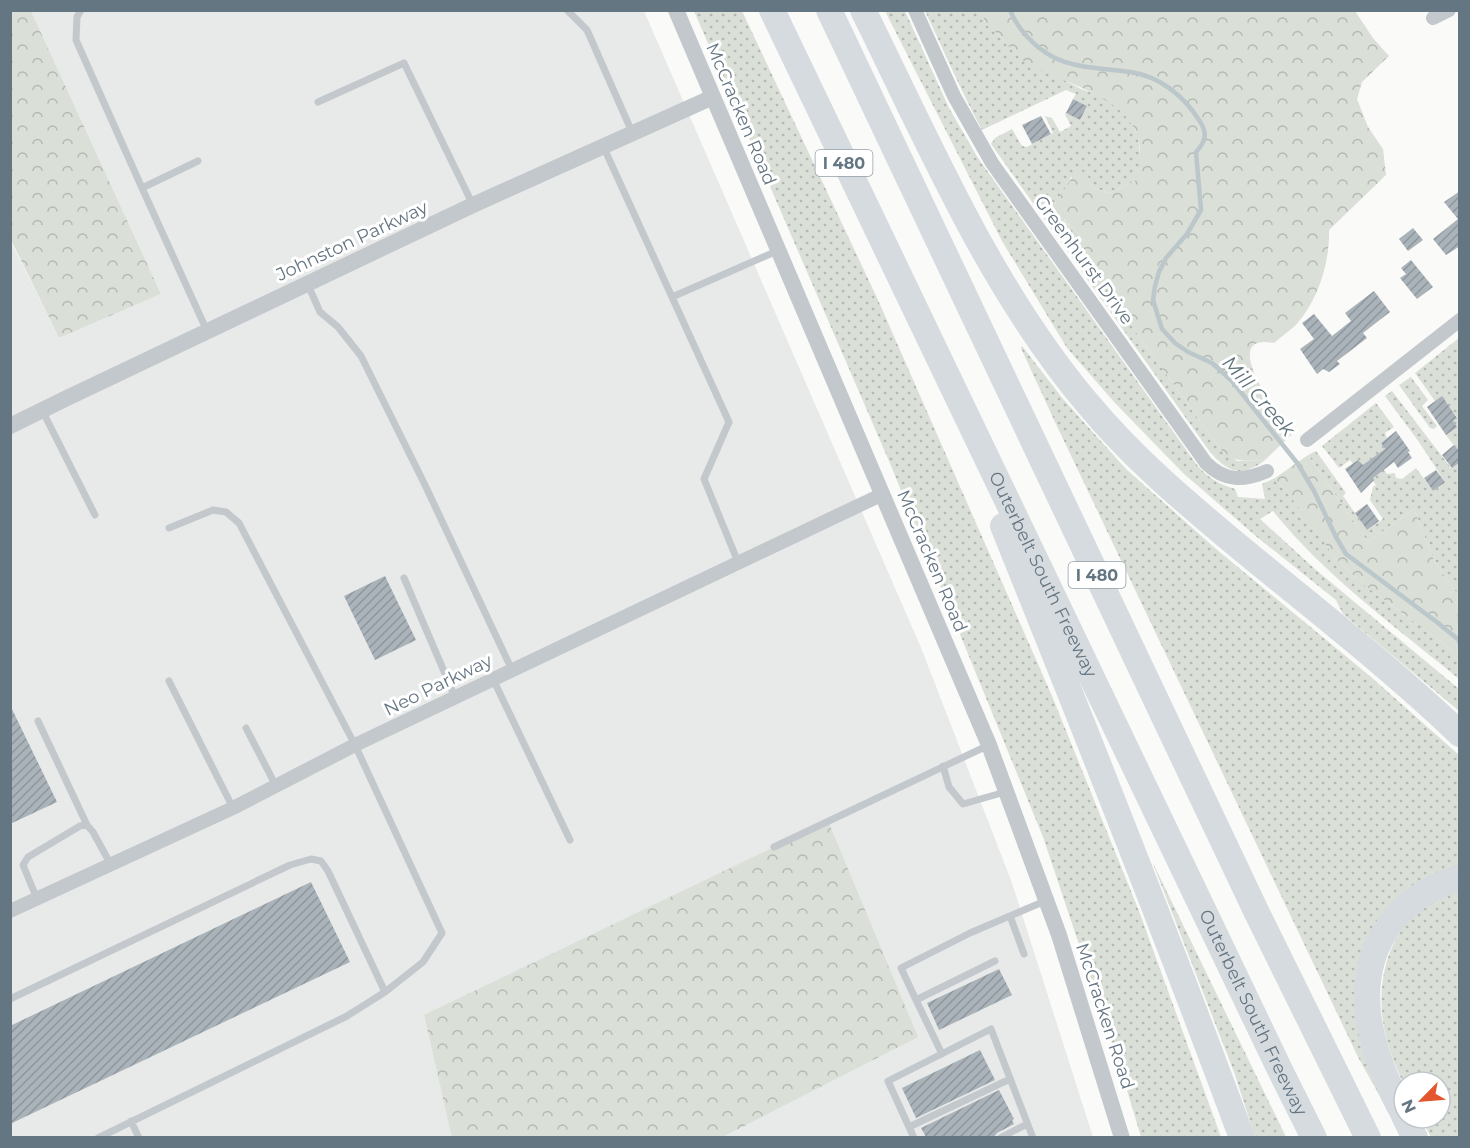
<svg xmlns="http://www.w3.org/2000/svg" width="1470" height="1148" font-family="Montserrat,sans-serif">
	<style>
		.built { fill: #e8e9e9 }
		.grass { fill: url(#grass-dots) }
		.forest { fill: url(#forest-crowns) }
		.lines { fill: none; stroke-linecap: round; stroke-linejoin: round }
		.stream { stroke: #bbc7cb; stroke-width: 4.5 }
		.building { fill: url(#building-hatch) }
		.service { stroke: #c3c8cc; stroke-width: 7 }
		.minor { stroke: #c3c8cc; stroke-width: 14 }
		.tertiary { stroke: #c3c8cc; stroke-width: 16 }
		.motorway { stroke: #d6dbdf; stroke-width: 26 }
		.labels { text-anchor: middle; stroke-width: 6; stroke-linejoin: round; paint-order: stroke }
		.shield { fill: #fff; stroke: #939fa8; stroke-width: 1.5 }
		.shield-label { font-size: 16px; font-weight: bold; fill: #657683 }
		.street-label { font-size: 18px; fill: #657683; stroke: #fff }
		.water-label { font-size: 20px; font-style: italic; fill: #60757c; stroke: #fff }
	</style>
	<defs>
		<pattern id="grass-dots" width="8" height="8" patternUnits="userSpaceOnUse" patternTransform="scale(1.5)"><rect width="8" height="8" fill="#dadfd7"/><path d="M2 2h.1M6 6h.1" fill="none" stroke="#b4b9b4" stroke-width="1.8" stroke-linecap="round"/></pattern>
		<pattern id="forest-crowns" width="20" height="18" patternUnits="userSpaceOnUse" patternTransform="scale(1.5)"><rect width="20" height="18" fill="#dadfd7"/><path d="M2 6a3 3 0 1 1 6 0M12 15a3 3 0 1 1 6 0" fill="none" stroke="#b4b9b4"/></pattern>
		<pattern id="building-hatch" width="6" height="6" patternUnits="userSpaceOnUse" patternTransform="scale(1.5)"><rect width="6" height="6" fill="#aab3b9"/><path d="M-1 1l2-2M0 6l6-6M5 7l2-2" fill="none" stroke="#8e969c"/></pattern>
	</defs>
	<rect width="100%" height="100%" fill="#fafaf8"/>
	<path class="built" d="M31,11h613l278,639 90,233 81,254h-370l194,-100 -493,-22 28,122h-441l-1,-897 49,98 102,-44z"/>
	<path class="grass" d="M694,11h48l136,289 174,396 87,215 82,226h-80l-20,-67 -78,-233 -154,-376z
		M885,11h20l44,97 29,50 219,307c11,13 22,19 38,24l3,8 27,2 -3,-15 13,-6 32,39 29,42 27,25 96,71v24c-64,-53 -134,-103 -186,-168l-13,8 56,51 143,119v22l-116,-97 -7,-14 -79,-63 -74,-64 -68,-70 -48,-55 -65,-107z
		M925,11h57l3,13 7,4 14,15 58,37 17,9 20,7 24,17 13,22 3,30 -6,16 -25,12 -17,-5 -6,-13 -16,2 -7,15 -9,11 10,18 16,15 7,29 132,184 17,12h27c-24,17 -36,11 -54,-9l-219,-308 4,-6 17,-9 10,17 5,1 26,-14 -8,-17 7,2 8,14 11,-6 -6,-12 1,-1 14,7 7,-14 -14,-7 3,-5 -10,-4 -84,40c-21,-39 -38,-79 -57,-119z
		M1459,338v114l-13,-17 7,-14 4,-4 -15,-20 -7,4 -20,-28z
		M1022,346l41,53 63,70 90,80 155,128 88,78v112l-92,74 21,170 -30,-54 -303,-635 -34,-74z
		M1411,377l17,23 -6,6 15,20 -3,3 -4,-1 -31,-43z
		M1392,391l59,77 8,-6v134l-24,-33 -21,-54 -46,33 -60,-87 8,-4 30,42 -3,3 24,34 16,-11 -13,-19 3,-13 3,-2 -18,-25 -5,4 -3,-4 -11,8 -17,-22 54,-43 18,24 -9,6 2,5 -6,5 4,6 -10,8 12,17 8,-1 1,5 6,1 14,-11 17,23 12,-9 -26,-40 -34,-46z
		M1152,861l134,276h-31l-21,-65z
		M1459,891v246h-28l-10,-19h19v-36h-36v3c-7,-16 -14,-31 -18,-48 -15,-61 7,-130 73,-146z"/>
	<path class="forest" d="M11,10l20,1 130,283 -102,44 -48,-98z
		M982,11h373l18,27 16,18 -27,26 -5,17 11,28 15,22 3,26 -57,55c1,33 -11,70 -33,95 -7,6 -15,12 -22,18 -59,-11 7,75 18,91l-28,27c-21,-1 -28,3 -44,-12l-132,-184 -9,-19 2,-10c-10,-10 -21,-18 -26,-33 9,-11 14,-24 24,-34l8,6 6,13 17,5 25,-12c23,-68 -36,-85 -85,-107 -8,-4 -18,-7 -25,-12 -15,-11 -24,-29 -40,-38z
		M1308,455l60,87 46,-33 21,54 24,33v59l-96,-71 -27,-25 -29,-41 -32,-40z
		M828,821l90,216 -195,100 -271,1 -28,-123z"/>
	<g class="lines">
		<path class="stream" d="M1010,10c7,19 26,38 43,47 24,12 51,11 77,15 29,4 53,23 69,48 9,13 7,21 -3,32l5,58 -14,24 -21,24 -7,14 -4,14 -2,14 9,29 13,14 13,9 24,11 20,18 66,83 16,27 22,46 10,17 92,69 22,18"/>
	</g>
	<path class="building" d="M1073,99l14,7 -7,14 -14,-7z
		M1041,116l10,18 -19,10 -10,-19z
		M1460,191v55l-14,9 -13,-16 25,-20 -14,-17z
		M1413,228l10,12 -15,11 -9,-12z
		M1411,260l22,27 -16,12 -17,-21 6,-4 -5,-6z
		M1374,291l16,21 -27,21 4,5 -30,23 3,3 -11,8 -6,-3 -6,5 -17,-25 14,-10 -12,-16 12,-9 18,22 19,-15 -6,-8z
		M1442,396l15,22 -4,3 4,6 -11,8 -19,-28z
		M1396,431l14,20 -2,1 4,6 -14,10 -4,-6 -21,16 1,2 -13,13 -16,-24 13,-9 5,5 22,-16 -4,-6z
		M1454,445l6,7v10l-8,6 -10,-13z
		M1436,470l9,12 -12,9 -9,-13z
		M1367,504l12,17 -12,9 -12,-17z
		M385,576l31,64 -41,20 -31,-64z
		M10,705l47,97 -47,22z
		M311,882l39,80 -340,162v-98z
		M999,969l13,26 -73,35 -12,-27z
		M980,1050l15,30 -79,38 -14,-30z
		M999,1090l15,29 -2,1 2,4 -17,9 -3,4h-68l-5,-9z"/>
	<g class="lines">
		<path class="service" d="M81,10l-4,7 -1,23 66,148
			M567,10l20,20 45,102
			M318,102l86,-39 69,142
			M604,148l125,274 -25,57 34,83
			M198,161l-56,27 65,143
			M308,285l12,27 18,15 23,29 64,129 87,185
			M672,297l105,-46
			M42,410l53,105
			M404,578l51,119
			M493,679l77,161
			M169,681l64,127
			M38,721l49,104
			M246,728l30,58
			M943,766l6,21 14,17 42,-12
			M774,847l215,-102
			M37,899l-14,-34 5,-8 52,-31 7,-1 6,7 18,33
			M1010,916l14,38
			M995,961l-79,39 -15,-32 69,-35 75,-32
			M10,999l280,-134 21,-6 10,2 7,10 57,121
			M916,1000l26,54
			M131,1121l8,17
			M909,1127l101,-48
			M98,1138l249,-122 38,-24 38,-30 19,-29 -87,-188 -116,-222 -13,-11 -13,-2 -44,18
			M914,1138l-26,-57 103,-52 42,109
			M1000,1138l27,-14"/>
		<path class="minor" d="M915,10l39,86 38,67 214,300c19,19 38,18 61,8
			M1433,18l16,-8
			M1307,440l153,-120
			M10,911l223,-103 122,-63 528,-251"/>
		<path class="tertiary" d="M676,10l313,735 70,190 63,203
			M10,426l57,-28 406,-193 240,-108"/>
		<g class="motorway">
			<path id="s1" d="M772,10c169,355 341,708 509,1062l33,66"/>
			<path d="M829,10l428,903 111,225"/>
			<path d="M863,10c67,135 127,278 225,394 44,53 96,97 149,141 75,62 153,122 223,189"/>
			<path d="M1003,526c82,203 163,406 239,612"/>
			<path d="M1404,1115c-15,-27 -28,-58 -34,-89 -13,-70 21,-129 90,-148"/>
			<path d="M1405,1118l10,20"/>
		</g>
	</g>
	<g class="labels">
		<g class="shield">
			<rect x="815.5" y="150" width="57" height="26" rx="4.5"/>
			<rect x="1068.5" y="562" width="57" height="26" rx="4.5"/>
		</g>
		<g class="shield-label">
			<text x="844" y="169">I 480</text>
			<text x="1097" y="581">I 480</text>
		</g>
		<g class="street-label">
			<text transform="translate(741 114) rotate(67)" y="6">McCracken Road</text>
			<text transform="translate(352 241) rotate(-25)" y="6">Johnston Parkway</text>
			<text transform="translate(1084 260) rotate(54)" y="6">Greenhurst Drive</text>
			<text transform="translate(932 561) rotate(67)" y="6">McCracken Road</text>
			<text dy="6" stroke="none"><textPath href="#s1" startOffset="626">Outerbelt South Freeway</textPath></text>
			<text transform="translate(438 685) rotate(-26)" y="6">Neo Parkway</text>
			<text dy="6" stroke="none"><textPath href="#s1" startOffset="1112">Outerbelt South Freeway</textPath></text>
			<text transform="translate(1105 1016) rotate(72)" y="6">McCracken Road</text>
		</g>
		<g class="water-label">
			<text transform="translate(1259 396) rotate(49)" y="7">Mill Creek</text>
		</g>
	</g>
	<rect width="1470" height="1148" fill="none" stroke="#657683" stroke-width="24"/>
	<g transform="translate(1422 1100) rotate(245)"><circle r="28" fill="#ffffff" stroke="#c1c8cd" stroke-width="1.5"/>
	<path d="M0-4.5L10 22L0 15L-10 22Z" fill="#e4572e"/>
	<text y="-9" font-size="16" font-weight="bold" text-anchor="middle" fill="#657683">N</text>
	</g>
</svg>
